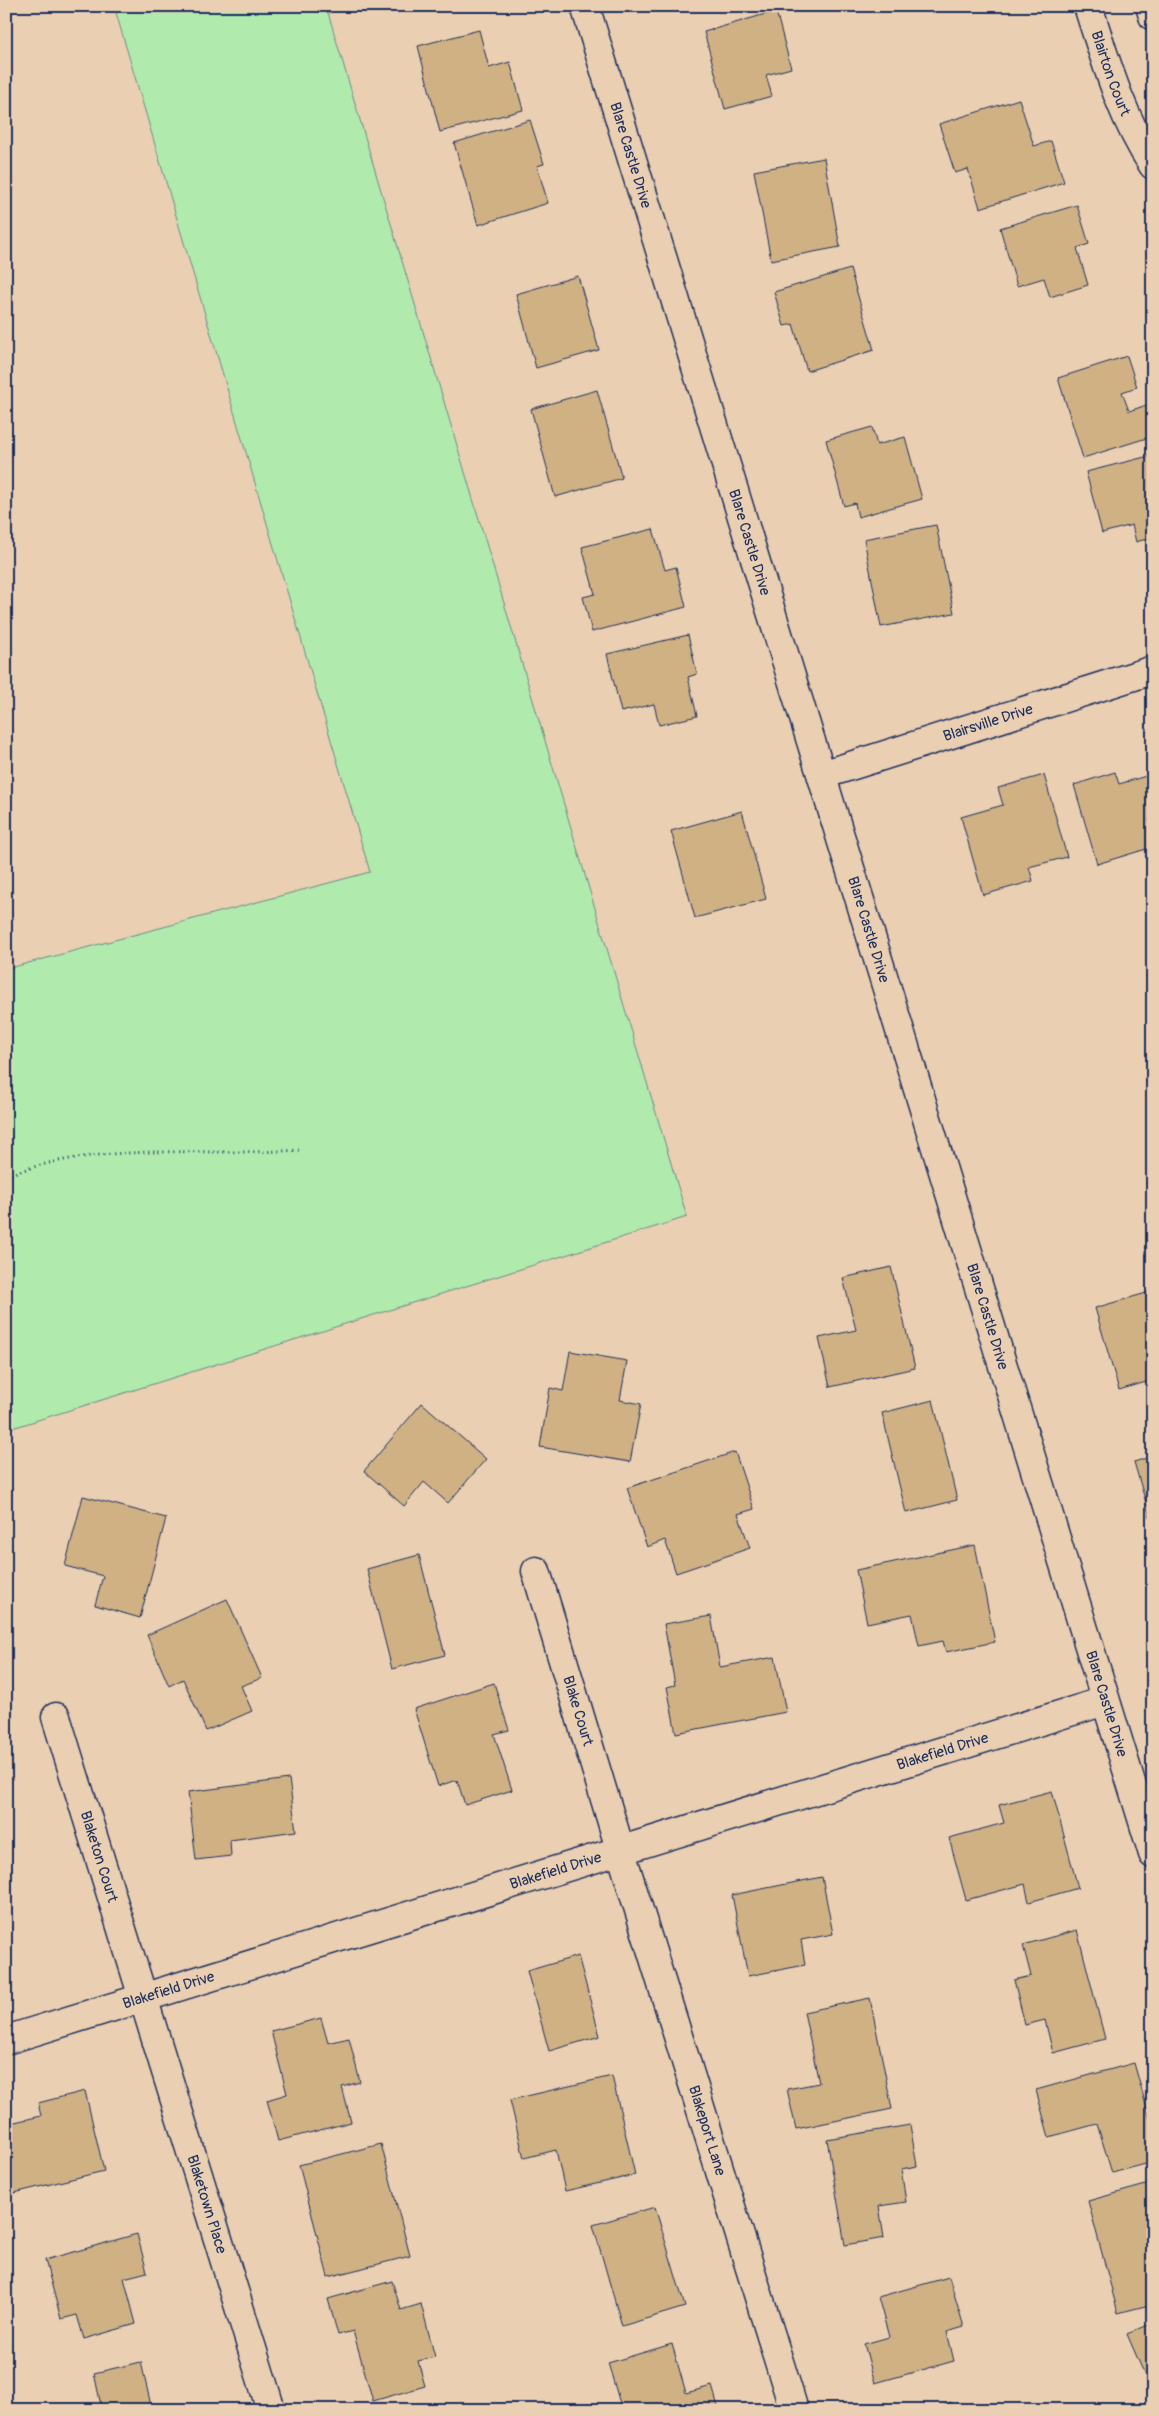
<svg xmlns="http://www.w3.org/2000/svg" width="1159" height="2416" font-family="Pangolin,sans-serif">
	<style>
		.green { fill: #b1eaad; stroke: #668c86 }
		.building { fill: #d0b184; stroke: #1b2f5e }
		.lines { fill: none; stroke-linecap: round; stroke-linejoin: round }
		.minor-casing { stroke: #1b2f5e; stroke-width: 31 }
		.path { stroke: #1b2f5e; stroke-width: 3; stroke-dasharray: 1 4; stroke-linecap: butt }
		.minor { stroke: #ebcfb2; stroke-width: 28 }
		.labels { text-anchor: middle; stroke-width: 4; stroke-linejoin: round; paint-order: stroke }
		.street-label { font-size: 15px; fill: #1b2f5e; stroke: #ebcfb2 }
	</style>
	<rect width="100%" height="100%" fill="#ebcfb2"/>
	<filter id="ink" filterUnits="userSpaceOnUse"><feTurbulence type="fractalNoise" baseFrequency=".02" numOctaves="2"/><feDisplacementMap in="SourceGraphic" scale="10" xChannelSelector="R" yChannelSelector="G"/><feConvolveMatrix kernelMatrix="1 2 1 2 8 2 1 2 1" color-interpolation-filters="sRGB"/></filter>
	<g filter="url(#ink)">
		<path class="green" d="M114,6h212l361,1211 -681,213v-461l364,-97z"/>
		<path class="building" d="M776,11l15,57 -25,7 6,21 -47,13 -21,-77z
			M479,30l10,38 21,-6 13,48 -83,22 -22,-86z
			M1019,99l15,47 17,-5 13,41 -84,26 -12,-39 -13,4 -16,-49z
			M530,120l14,44 -7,2 11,37 -70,22 -24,-82z
			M824,158l16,89 -69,13 -17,-89z
			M1077,205l12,39 -12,4 11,37 -38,12 -6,-19 -27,8 -17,-58z
			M850,269l24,81 -67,21 -14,-47 -9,2 -10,-34z
			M578,276l21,74 -63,18 -20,-74z
			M1127,356l10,31 -15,5 7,19 21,-7 3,9v23l-70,22 -25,-80z
			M597,390l25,88 -67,19 -24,-88z
			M872,427l5,18 28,-8 17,62 -64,18 -3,-14 -11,3 -18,-66z
			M1153,455v82l-17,5 -4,-17 -30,8 -16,-61z
			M936,525l18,88 -73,14 -17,-88z
			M653,529l12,41 11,-3 10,40 -94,25 -9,-35 12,-3 -13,-47z
			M688,635l9,39 -9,3 9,39 -38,9 -5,-21 -33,8 -14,-58z
			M1115,772l4,12 34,-10v43l-4,2 4,13v15l-56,17 -23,-79z
			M1044,775l23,82 -38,10 4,14 -50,14 -22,-78 42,-12 -5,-17z
			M742,811l24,88 -71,19 -24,-87z
			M891,1267l24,101 -85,19 -11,-49 37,-8 -13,-52z
			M1153,1291v89l-34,10 -24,-82z
			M570,1351l57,10 -7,39 21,4 -11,58 -90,-15 10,-59 13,3z
			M933,1400l24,100 -51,13 -24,-100z
			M422,1403l64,56 -38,44 -24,-21 -20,24 -40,-35z
			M735,1452l19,57 -16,5 12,34 -74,25 -11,-33 -18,7 -20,-59z
			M1153,1456v71l-19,-65z
			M83,1496l83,22 -26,100 -45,-13 8,-29 -38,-10z
			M975,1545l20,97 -49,10 -3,-11 -24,5 -7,-32 -45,9 -11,-53z
			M419,1555l26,100 -53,14 -25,-100z
			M227,1599l35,79 -21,8 11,25 -46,20 -23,-52 -14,7 -22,-51z
			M711,1616l9,51 55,-10 11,55 -110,21 -9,-46 8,-2 -11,-61z
			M494,1683l15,47 -15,4 18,56 -47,15 -8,-25 -19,6 -24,-77z
			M289,1779l7,52 -66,9 1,16 -35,4 -8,-68z
			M1052,1791l26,97 -49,14 -4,-18 -59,16 -17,-62 55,-15 -5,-18z
			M6,1849l7,40 -7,1z
			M822,1877l11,57 -32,6 4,25 -57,11 -16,-81z
			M1077,1930l28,109 -52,14 -8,-33 -20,5 -11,-45 17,-4 -8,-31z
			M578,1956l22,80 -51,15 -22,-80z
			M870,1998l22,111 -96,20 -9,-40 32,-6 -15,-71z
			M321,2018l7,25 21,-5 11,44 -18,5 9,35 -73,19 -11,-41 20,-6 -16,-63z
			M1134,2063l19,67v32l-41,11 -15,-49 -48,13 -13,-47z
			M612,2076l23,99 -70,16 -9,-41 -32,8 -14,-58z
			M85,2091l19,80 -98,24v-71l35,-8 -3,-13z
			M910,2125l7,41 -16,3 5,33 -27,4 5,32 -39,7 -18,-106z
			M381,2144l29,112 -82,21 -29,-112z
			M1153,2183v121l-35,9 -30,-112z
			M655,2207l30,100 -63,19 -29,-101z
			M137,2234l10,38 -23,6 12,46 -52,15 -7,-24 -16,4 -16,-59z
			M949,2277l15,50 -17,5 7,29 -79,22 -11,-39 25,-7 -11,-40z
			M392,2281l9,29 20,-6 14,53 -17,4 7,25 -52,15 -20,-70 -15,4 -10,-36z
			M1153,2323v71l-26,-60z
			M672,2344l14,49 26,-7 7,24h-97l-14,-47z
			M141,2362l11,48h-50l-8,-37z
			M951,2402l4,8h-21z"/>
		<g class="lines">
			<g class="minor-casing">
				<g id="minor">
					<path id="s1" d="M585,6l568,1848"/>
					<path id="s2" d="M1088,6c18,56 33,110 65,159"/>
					<path d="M1150,6l3,10"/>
					<path id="s3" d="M822,775l331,-105"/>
					<path id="s4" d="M536,1571l85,281 173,558"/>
					<path id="s5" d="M56,1717l215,693"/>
					<path id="s6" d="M6,2040l1099,-339"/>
				</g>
			</g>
			<path class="path" d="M6,1176c94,-36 195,-19 293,-26"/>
			<use href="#minor" class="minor"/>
		</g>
	</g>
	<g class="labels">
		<g class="street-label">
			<text dy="5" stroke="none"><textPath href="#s2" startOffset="71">Blairton Court</textPath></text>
			<text dy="5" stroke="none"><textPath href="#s1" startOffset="156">Blare Castle Drive</textPath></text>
			<text dy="5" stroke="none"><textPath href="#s1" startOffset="561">Blare Castle Drive</textPath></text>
			<text dy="5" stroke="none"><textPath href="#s3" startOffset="174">Blairsville Drive</textPath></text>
			<text dy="5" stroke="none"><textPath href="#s1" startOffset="966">Blare Castle Drive</textPath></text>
			<text dy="5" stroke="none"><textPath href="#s1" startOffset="1371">Blare Castle Drive</textPath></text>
			<text dy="5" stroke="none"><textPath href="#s1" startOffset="1776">Blare Castle Drive</textPath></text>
			<text dy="5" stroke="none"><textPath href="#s4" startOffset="146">Blake Court</textPath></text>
			<text dy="5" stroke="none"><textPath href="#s6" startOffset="980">Blakefield Drive</textPath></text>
			<text dy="5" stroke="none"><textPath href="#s5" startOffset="146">Blaketon Court</textPath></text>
			<text dy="5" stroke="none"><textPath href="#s6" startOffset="575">Blakefield Drive</textPath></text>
			<text dy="5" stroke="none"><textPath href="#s6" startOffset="170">Blakefield Drive</textPath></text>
			<text dy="5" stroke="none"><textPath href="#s4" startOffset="585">Blakeport Lane</textPath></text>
			<text dy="5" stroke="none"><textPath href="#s5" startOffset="510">Blaketown Place</textPath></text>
		</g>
	</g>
	<rect width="1159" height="2416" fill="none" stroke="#ebcfb2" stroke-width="25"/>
	<rect x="12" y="12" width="1134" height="2391" fill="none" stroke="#1b2f5e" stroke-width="2" filter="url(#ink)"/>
</svg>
